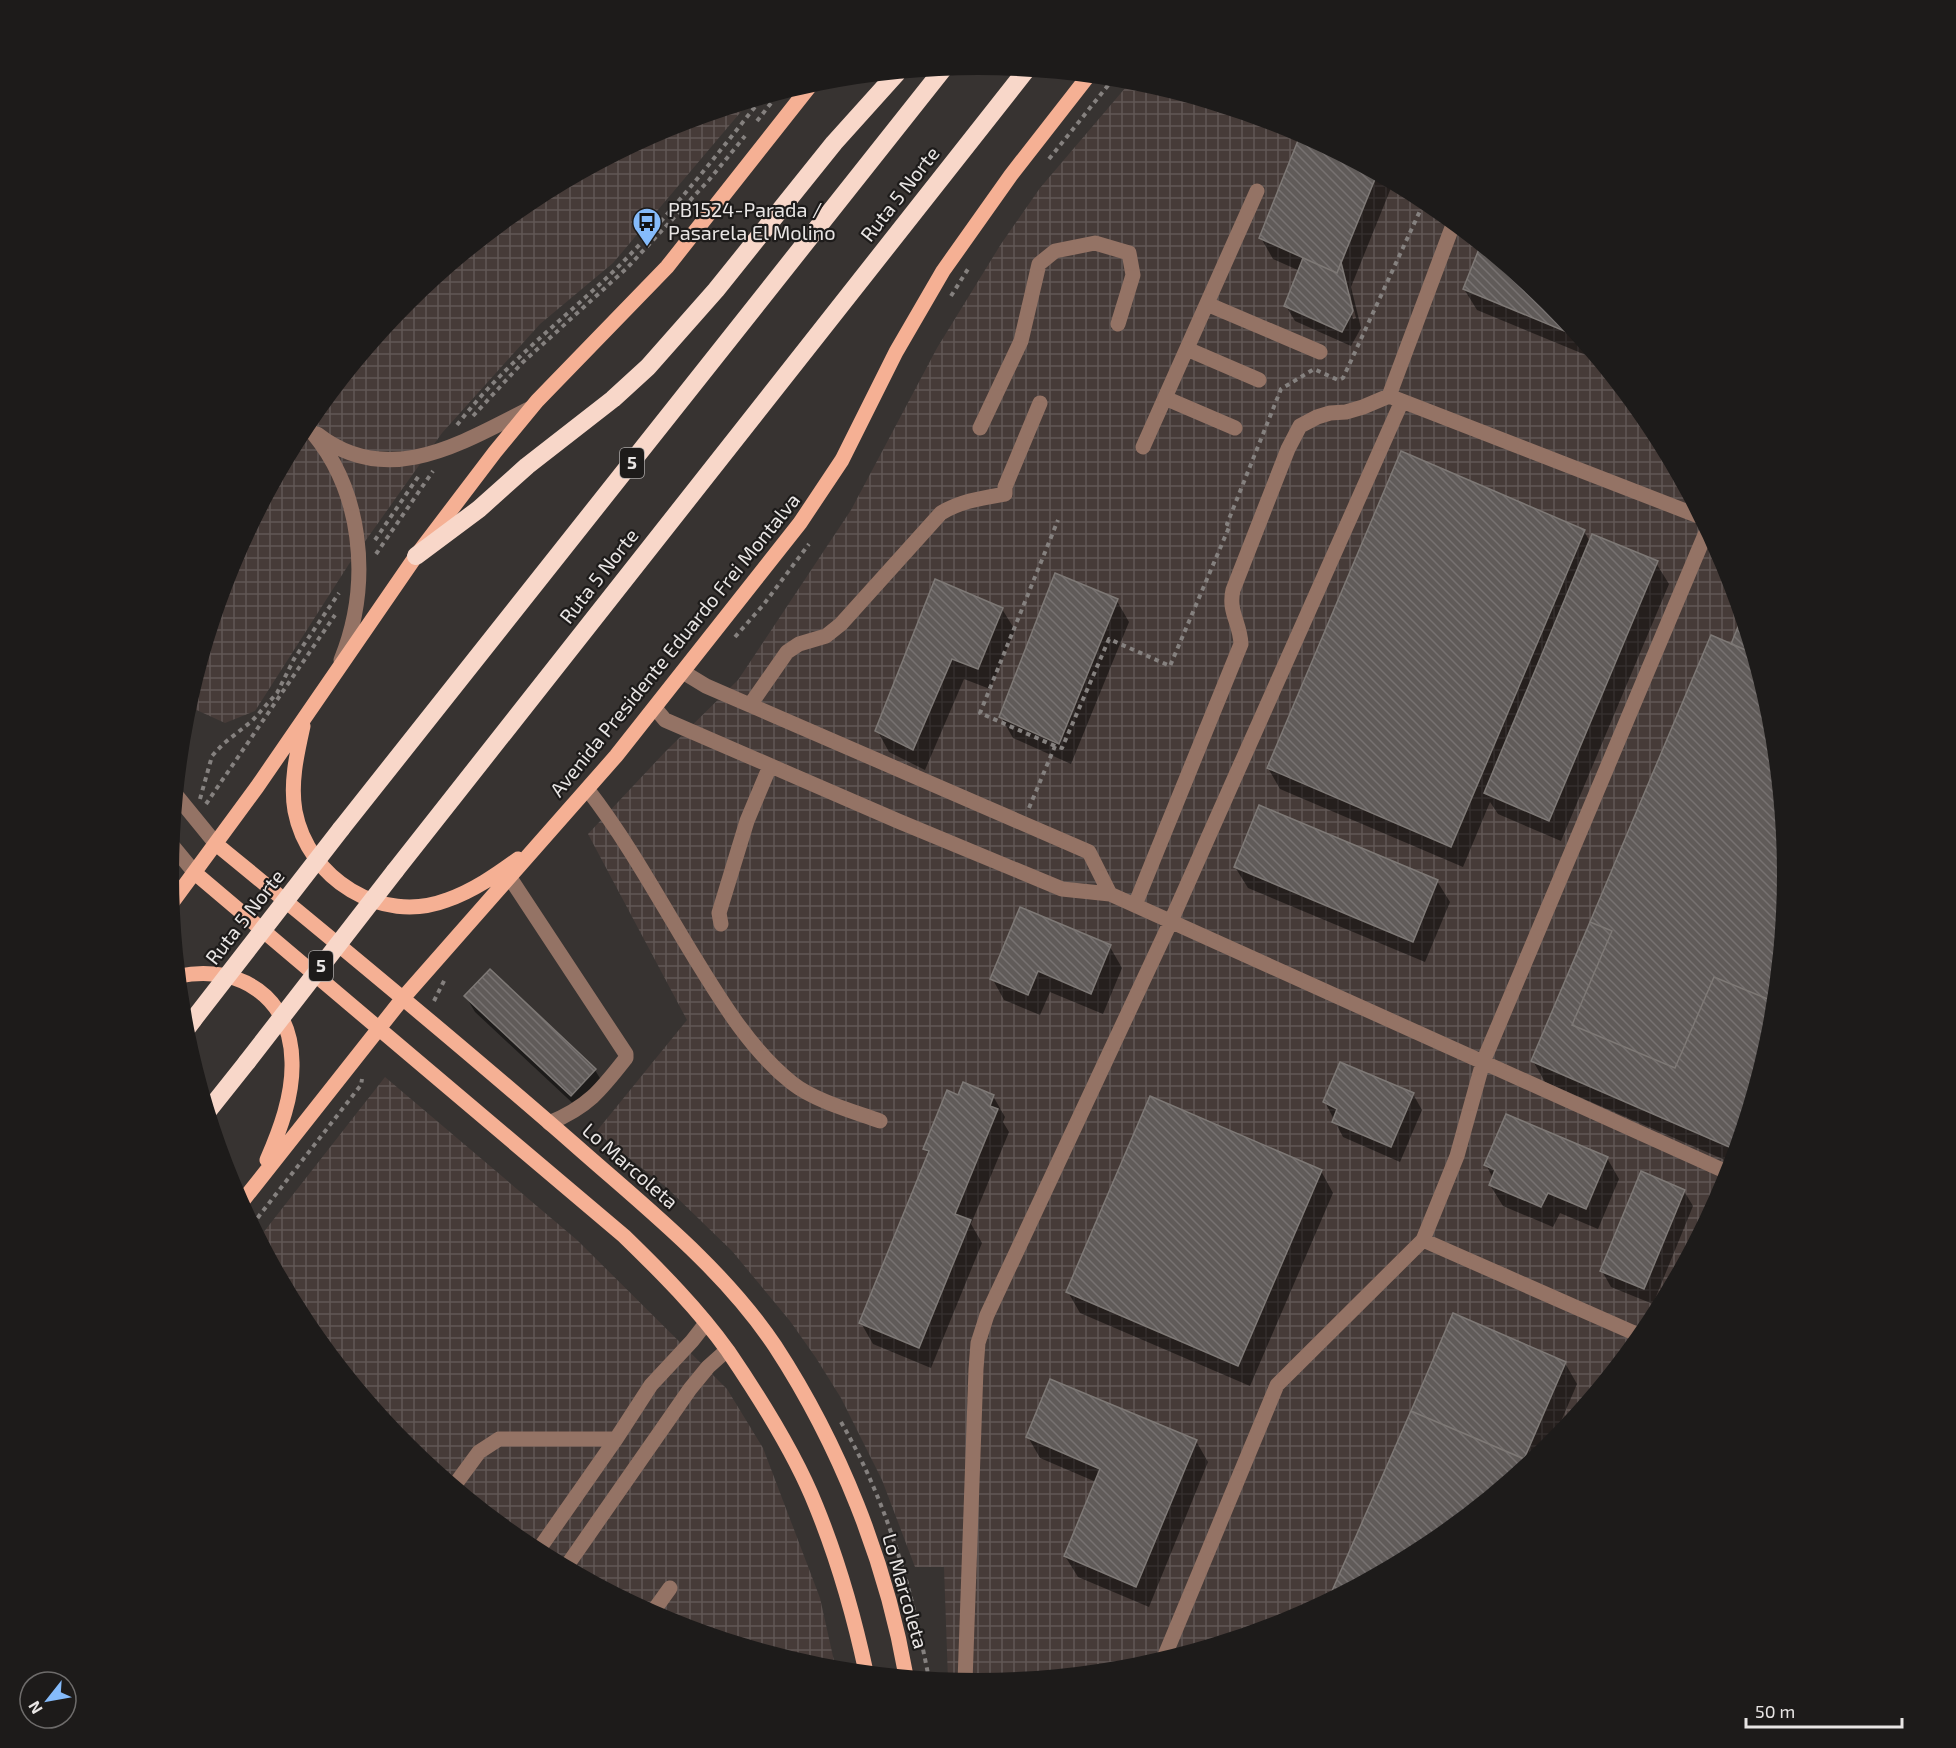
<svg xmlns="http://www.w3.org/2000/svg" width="1956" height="1748" font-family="'Exo 2',sans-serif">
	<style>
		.industrial { fill: url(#industrial-grid) }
		.shadow { fill: #0007; fill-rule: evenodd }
		.building { fill: url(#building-back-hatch); stroke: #7e7976; stroke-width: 1.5 }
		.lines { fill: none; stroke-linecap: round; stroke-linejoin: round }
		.path { stroke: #85817f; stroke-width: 4; stroke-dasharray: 4.5 4.5; stroke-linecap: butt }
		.minor { stroke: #947365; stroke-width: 15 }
		.major { stroke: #f5b094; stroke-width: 15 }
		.highway { stroke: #f8d7c9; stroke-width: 18 }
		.highway-bridge { stroke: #f8d7c9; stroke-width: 18 }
		.labels { text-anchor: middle; stroke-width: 4.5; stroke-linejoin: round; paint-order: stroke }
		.shield { fill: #1d1b1a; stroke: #aba8a7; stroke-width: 1.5 }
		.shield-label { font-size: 18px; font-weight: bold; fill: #e8e5e4 }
		.street-label { font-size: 20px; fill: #e8e5e4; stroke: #1d1b1a }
		.poi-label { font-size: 20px; fill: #e8e5e4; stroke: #1d1b1a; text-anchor: start }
	</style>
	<defs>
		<pattern id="industrial-grid" width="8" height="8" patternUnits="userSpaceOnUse" patternTransform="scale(1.5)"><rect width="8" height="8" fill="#463b38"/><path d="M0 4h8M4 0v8" fill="none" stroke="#615755"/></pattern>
		<pattern id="building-back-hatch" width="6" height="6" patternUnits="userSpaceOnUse" patternTransform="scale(1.5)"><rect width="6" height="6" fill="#605b59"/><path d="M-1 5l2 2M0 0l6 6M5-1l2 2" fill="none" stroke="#777271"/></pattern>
	</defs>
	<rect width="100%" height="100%" fill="#373331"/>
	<path class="industrial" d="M1132,80l156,46 140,75 123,101 100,123 75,140 46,151 15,158 -15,158 -46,152 -75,140 -101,123 -123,100 -140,75 -151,46 -158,15 -30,-3 -4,-113h-29l-33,-87 -41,-82 -25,-40 -26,-37 -58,-70 -65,-63 -71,-56 91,-112 -99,-186 77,-82 73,-72 113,-170 86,-162 64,-104 39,-56z
		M750,101l-137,162 -73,61 -98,109 -93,131 -94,147 -30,12 -35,-16 -1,-8 41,-135 75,-140 101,-123 123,-100 140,-75z
		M385,1077l192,163 150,149 36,59 57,150 16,72 -16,-2 -152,-46 -140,-75 -123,-101 -100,-123 -46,-85z"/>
	<path class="shadow" d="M1302,134l91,49 -42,104 10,41 -10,18 -56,-25 -9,-15 14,-35 -27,-12 -12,-21zM1347,294h3l6,24 -3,1z
		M1464,289l87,13 47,58 -121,-50z
		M1584,531l6,11 66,21 13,21 -108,257 -63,-27 -8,-12 -27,65 -183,-78 -12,-21z
		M1117,601l12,21 -58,142 -58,-26 -12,-21z
		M1002,609l13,21 -25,59 -26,-10 -39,91 -36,-18 -12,-22z
		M1731,646l41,70 15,158 -15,158 -40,131 -187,-81 -12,-21z
		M1235,867l202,14 13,21 -25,60 -177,-74z
		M1110,947l12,21 -19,46 -53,-22 -10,23 -36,-15 -12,-22z
		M466,997l129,73 9,15 -23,26 -106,-99z
		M1413,1094l9,16 -22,52 -57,-25 -18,-35z
		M993,1096l12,21 -2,5 6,10 -38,92 11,19 -51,125 -58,-24 -12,-21 68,-168 -4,-6 34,-52z
		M1607,1158l12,21 -21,50 -38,-16 -7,14 -50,-21 -13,-21 3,-7 -7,-13z
		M1321,1171l12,22 -83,193 -170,-73 -12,-21z
		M1684,1191l9,15 -40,98 -42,-17 -9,-16z
		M1454,1315l111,48 12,21 -27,63 -123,100 -98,53z
		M1028,1437l168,4 12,21 -59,145 -71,-30 -13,-21 31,-74 -56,-24z"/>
	<path class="building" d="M1301,133l76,41 -40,99 -78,-35z
		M1481,244l70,58 28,35 -116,-48z
		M1303,258l34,15 4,-11 12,49 -11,21 -58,-26z
		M1401,451l184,79 -134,317 -184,-79z
		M1592,534l66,27 -109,260 -65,-28z
		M1055,573l63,26 -59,145 -60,-27z
		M935,579l68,29 -25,61 -26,-10 -39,91 -38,-19z
		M1742,617l11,36 -22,-9z
		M1711,635l42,18 19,63 15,158 -12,128 -61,-25 -39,91 -103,-43 40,-94 -22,-9z
		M1259,805l179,75 -25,62 -179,-75z
		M1020,907l91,38 -20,49 -53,-23 -10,24 -38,-16z
		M1590,922l22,9 -40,94 103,43 39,-91 61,25 -3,30 -36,118 -205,-89z
		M490,969l106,100 -25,27 -107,-100z
		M1340,1062l74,31 -23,54 -59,-25 5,-13 -14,-7z
		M963,1082l31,13 -4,11 8,3 -43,105 16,6 -52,128 -60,-25 70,-172 -6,-2 24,-59 11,5z
		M1150,1096l172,74 -84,196 -172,-74z
		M1506,1114l102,43 -22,52 -38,-16 -7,14 -52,-22 6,-15 -11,-5z
		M1641,1171l44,19 -41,99 -44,-18z
		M1453,1313l113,49 -42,97 -113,-48z
		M1050,1379l147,61 -61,147 -72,-31 36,-87 -74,-32z
		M1411,1411l121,51 -105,85 -99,53z"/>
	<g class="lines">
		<path class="path" d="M757,121l22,-28
			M1049,159l65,-81
			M951,296l17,-27
			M473,416l49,-53 105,-95 82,-88 36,-44
			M457,425c47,-61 105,-104 160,-157 53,-53 99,-112 145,-170
			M375,540l45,-66
			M376,554l57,-83
			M735,637l29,-33 45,-60
			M1055,746l-75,-33 78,-193
			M200,799l12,-43 11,-12 29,-23 25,-28 17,-34 45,-66
			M206,804l129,-189
			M1029,808l26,-62 7,2 47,-109 61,27 60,-141 -3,-1 54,-135 33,-20 24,11 5,-2 82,-178
			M434,1001l11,-22
			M252,1225l109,-140 1,-6
			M841,1422c46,79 71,168 88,257"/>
		<path class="minor" d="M1207,304l113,48
			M1187,349l72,31
			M1389,396l65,-174
			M1165,398l70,30
			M305,424c59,63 67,159 36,236
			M980,428l41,-87 18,-77 16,-13 40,-8 34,10 4,22 -15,49
			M317,434c71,56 146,8 214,-26
			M1143,447l114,-256
			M750,705l37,-53 12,-8 27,-8 15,-12 100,-111c20,-12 41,-15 64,-19v-7l35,-84
			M655,708l10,12 233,101 164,68 48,5 -21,-42 -383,-166 -23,-14
			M588,790c41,53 73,113 108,170 27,44 55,90 96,123 23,18 60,28 88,38
			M176,795l40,49
			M171,844l24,29
			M510,878l116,176v4c-25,32 -38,49 -77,65
			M1110,894l619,279
			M1135,905l106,-261c-1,-22 -13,-32 -8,-54l55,-141 12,-23 17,-9 13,-4 16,-1 17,-5 26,-11 312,121
			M721,924l-2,-11 28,-92 23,-55
			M1423,1240l218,96
			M454,1486l25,-34 20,-13h117l35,-54 41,-44 14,-18
			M537,1552l79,-113
			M566,1567l124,-178 18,-22 19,-17
			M652,1613l18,-25
			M1163,1660l114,-275 146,-145 34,-84 26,-94 224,-532
			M965,1682l11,-313 2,-26 9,-28 184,-394 231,-520"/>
		<path class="major" d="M303,726c-6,27 -13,57 -8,85 13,68 86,114 152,89 26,-9 49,-25 71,-41
			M216,844c121,99 241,198 359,301 70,62 147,122 200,201 64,98 111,215 131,330
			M195,873l429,363c37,36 74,73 104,115 32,47 67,102 88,155 22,54 38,110 50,166
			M171,904l86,-117 159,-231 79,-104 42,-51 130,-134 146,-185
			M179,976c61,-12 112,21 113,86 1,34 -12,68 -25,98
			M241,1203l162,-205 213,-242 184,-233 42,-63 54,-108 47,-81 68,-96 78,-100"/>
		<path class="highway" d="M416,556l63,-47 48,-43 86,-67 35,-32 68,-77 118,-147 63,-70
			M341,829l603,-761
			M395,871l632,-802
			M184,1032l9,-12
			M208,1111l39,-49"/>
		<path class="highway-bridge" d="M193,1020l148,-191
			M247,1062l148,-191"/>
	</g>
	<defs>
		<g id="bus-pin" transform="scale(1.5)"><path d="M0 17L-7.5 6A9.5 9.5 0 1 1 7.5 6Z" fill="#85bbfb" stroke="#1d1b1a"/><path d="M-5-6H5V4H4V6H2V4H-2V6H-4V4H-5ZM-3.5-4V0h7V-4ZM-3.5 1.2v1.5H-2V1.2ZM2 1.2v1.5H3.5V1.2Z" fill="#111"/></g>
	</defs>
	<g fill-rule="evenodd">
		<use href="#bus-pin" x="647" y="222"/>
	</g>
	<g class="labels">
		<g class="shield">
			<rect x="620" y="448" width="24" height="30" rx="4.5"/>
			<rect x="309" y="951" width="24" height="30" rx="4.5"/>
		</g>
		<g class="shield-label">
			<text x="632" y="469">5</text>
			<text x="321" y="972">5</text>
		</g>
		<g class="street-label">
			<text transform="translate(900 194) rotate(-52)" y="7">Ruta 5 Norte</text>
			<text transform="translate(599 576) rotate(-52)" y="7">Ruta 5 Norte</text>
			<text transform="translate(675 645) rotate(-51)" y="7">Avenida Presidente Eduardo Frei Montalva</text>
			<text transform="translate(245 917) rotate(-52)" y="7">Ruta 5 Norte</text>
			<text transform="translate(630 1166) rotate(41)" y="7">Lo Marcoleta</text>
			<text transform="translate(905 1591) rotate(74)" y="7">Lo Marcoleta</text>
		</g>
		<g class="poi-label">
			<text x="668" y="217">PB1524-Parada /<tspan x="668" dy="23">Pasarela El Molino</tspan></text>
		</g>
	</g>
	<path d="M0 0H1956V1748H0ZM179 874a799 799 0 1 1 1598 0a799 799 0 1 1-1598 0Z" fill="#1d1b1a" fill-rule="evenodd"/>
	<g transform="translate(48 1700) rotate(239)"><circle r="28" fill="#1d1b1a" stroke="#6e6c6b" stroke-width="1.5"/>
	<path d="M0-4.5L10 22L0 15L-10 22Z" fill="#85bbfb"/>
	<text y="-9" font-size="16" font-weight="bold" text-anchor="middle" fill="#e8e5e4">N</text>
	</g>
	<path d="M1746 1718v9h156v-9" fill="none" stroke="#e8e5e4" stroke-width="3"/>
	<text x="1755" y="1718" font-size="18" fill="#e8e5e4" stroke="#1d1b1a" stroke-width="4.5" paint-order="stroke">50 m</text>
</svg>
